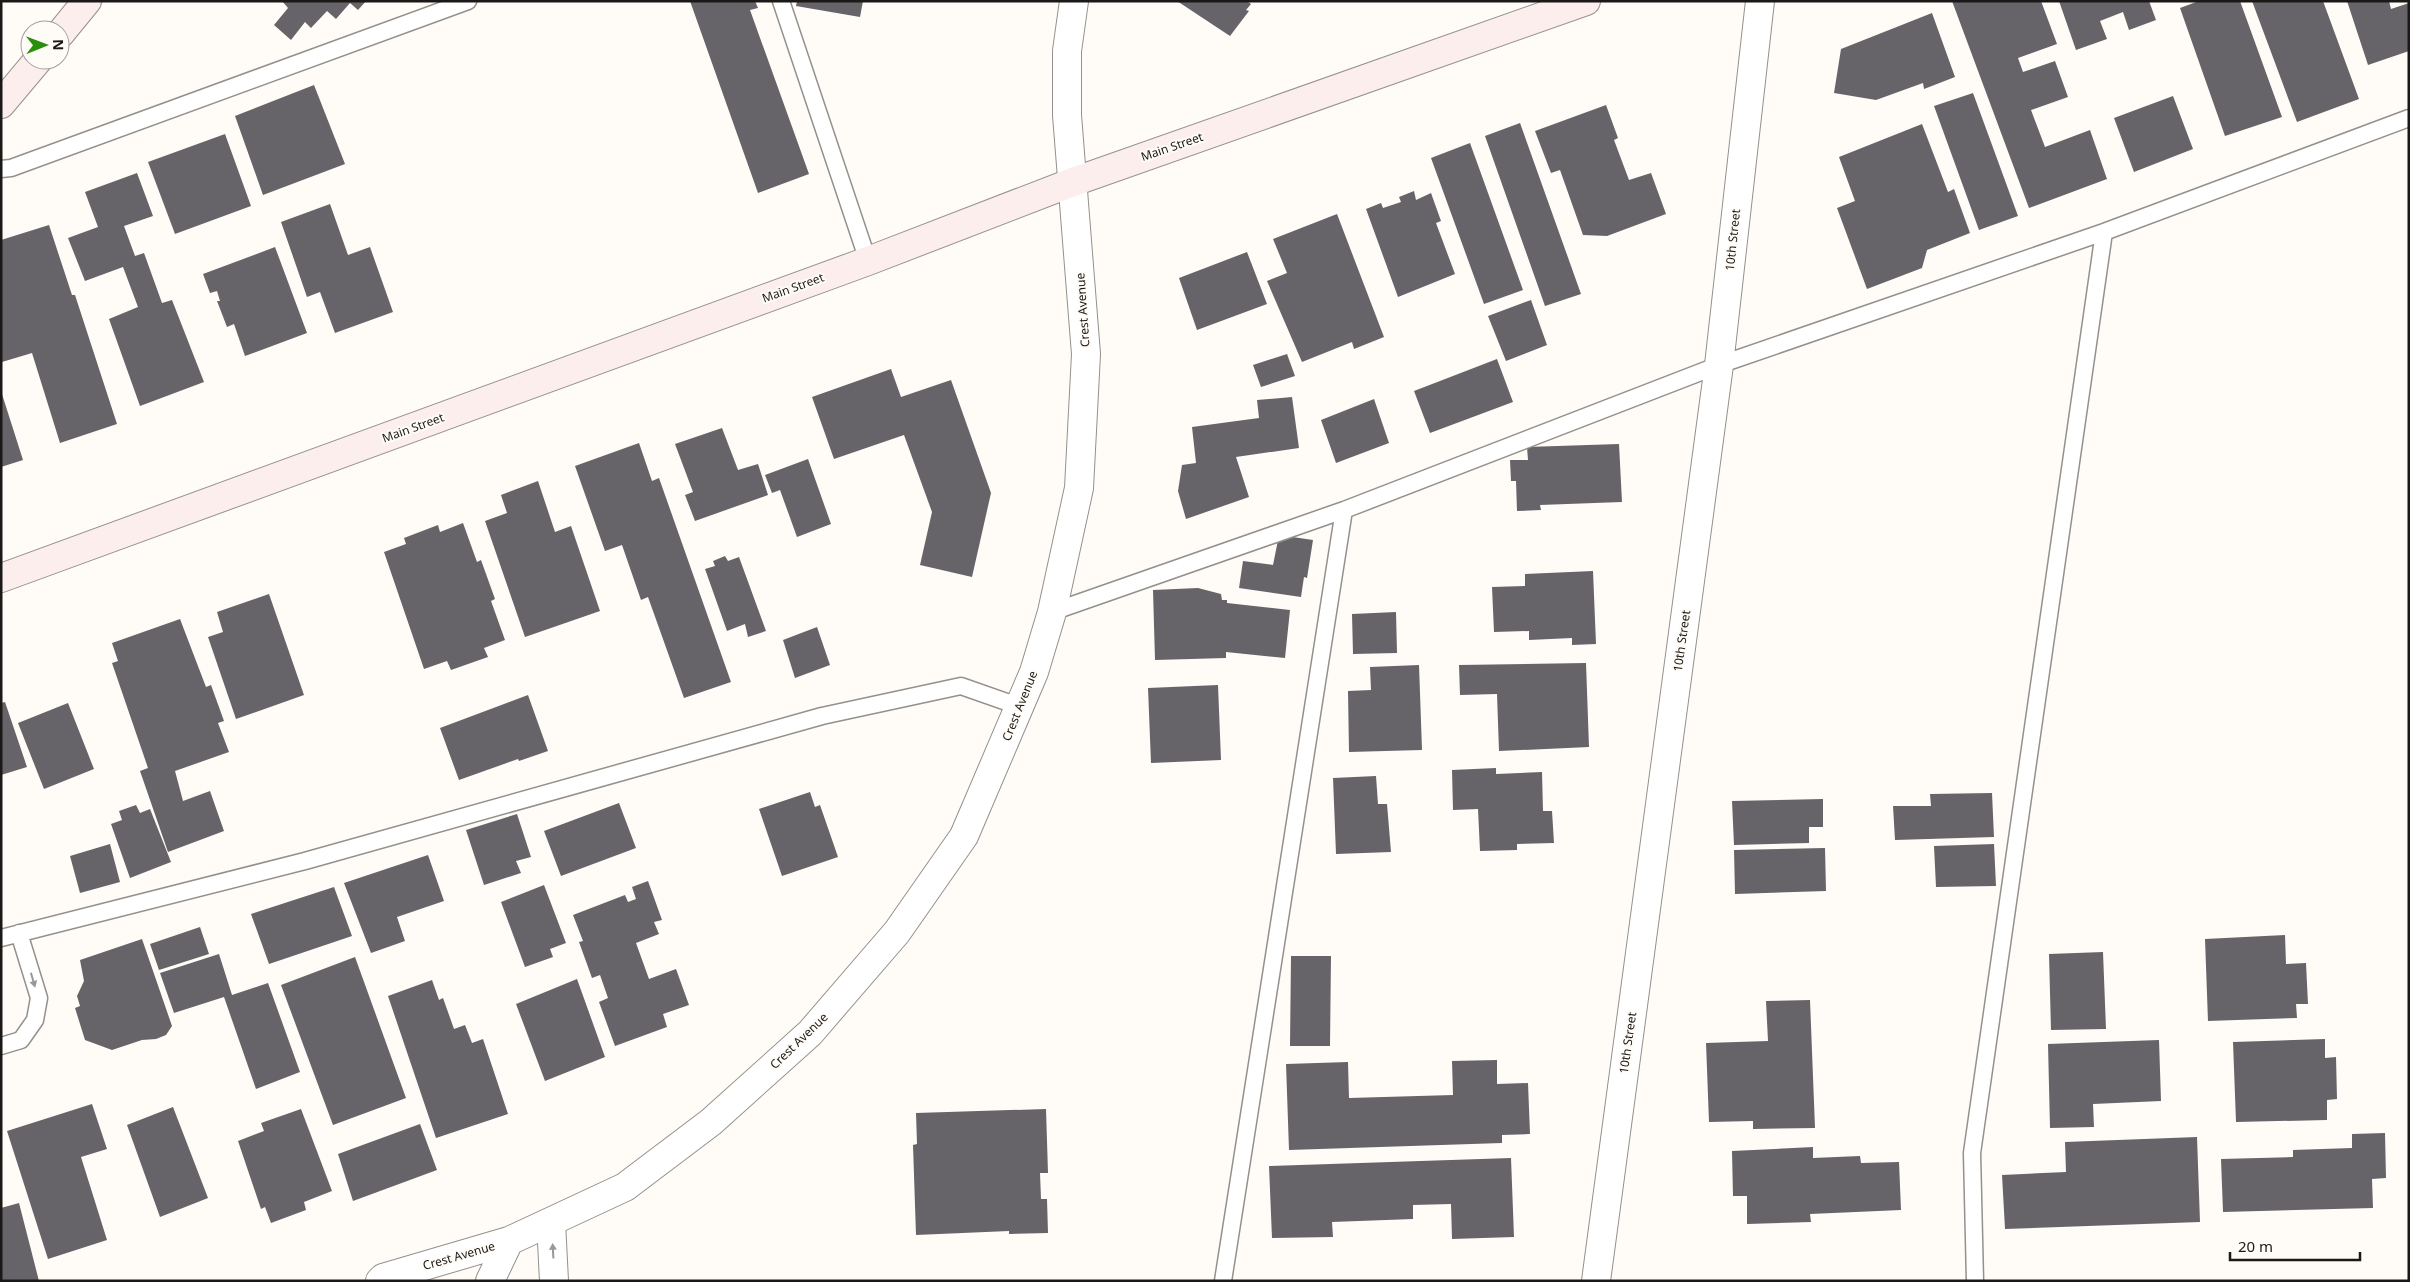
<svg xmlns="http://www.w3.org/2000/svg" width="2410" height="1282" font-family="'Noto Sans',sans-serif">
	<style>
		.building { fill: #666469 }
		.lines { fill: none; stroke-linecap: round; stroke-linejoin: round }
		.lane-casing { stroke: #94918c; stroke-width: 19 }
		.street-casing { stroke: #94918c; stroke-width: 30 }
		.secondary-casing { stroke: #94918c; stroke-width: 30 }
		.lane { stroke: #fff; stroke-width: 16 }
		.street { stroke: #fff; stroke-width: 28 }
		.secondary { stroke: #fbeeec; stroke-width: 28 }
		.oneway { fill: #989897 }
		.labels { text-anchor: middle; stroke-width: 4; stroke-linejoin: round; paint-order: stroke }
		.street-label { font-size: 12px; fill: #1a1917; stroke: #fffbf6 }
	</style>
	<rect width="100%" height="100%" fill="#fffbf6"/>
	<path class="building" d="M282,1h84l-8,9 -8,-7 -14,16 -9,-8 -16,17 -6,-6 -14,18 -17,-15 14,-17z
		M690,1h65l3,7 -8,2 59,164 -51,19z
		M797,1h66l-3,16 -64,-11z
		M1177,1h70l4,3 -5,6 3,1 -19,25z
		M1952,1h89l16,43 -39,14 5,14 32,-11 13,36 -37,13 14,37 45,-17 17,49 -78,29z
		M2059,1h90l7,19 -27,10 -6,-18 -23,9 7,18 -31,11z
		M2199,1h41l42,116 -57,19 -45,-128z
		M2252,1h71l36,98 -62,23z
		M2347,1h42l2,8 18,-6v48l-41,14z
		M1932,13l23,64 -31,12 -1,-6 -47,17 -42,-7 7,-44z
		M314,85l31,79 -82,31 -28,-79z
		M1973,93l45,123 -39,14 -45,-124z
		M2173,96l20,53 -59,23 -20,-54z
		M1606,105l12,33 -4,2 15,40 22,-7 15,41 -59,22 -24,-1 -23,-65 -9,3 -16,-42z
		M1520,123l61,171 -36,12 -60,-170z
		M1922,124l26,68 6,-3 16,44 -43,17 -5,18 -55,21 -30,-81 18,-7 -16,-44z
		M225,134l26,72 -76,28 -27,-72z
		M1470,143l53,147 -39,14 -53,-146z
		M137,173l16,43 -29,10 11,30 9,-3 18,50 10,-3 32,82 -64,24 -31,-87 29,-12 -15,-40 -38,14 -17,-43 30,-11 -13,-35z
		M1414,191l2,9 15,-7 10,28 -5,2 19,51 -57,23 -32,-88 15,-6 2,5 18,-6 -2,-5z
		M330,204l18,51 22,-8 23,65 -58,21 -15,-41 -13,5 -26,-75z
		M1337,214l47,123 -30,12 -2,-7 -50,20 -35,-81 20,-8 -14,-34z
		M49,225l23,70h3l42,129 -57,19 -28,-90 -30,9 -1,-3v-119z
		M275,247l32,86 -62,23 -11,-32 -7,3 -10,-26h3l-3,-10 -7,2 -7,-19z
		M1247,252l20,52 -70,26 -18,-52z
		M1531,300l16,45 -41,16 -18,-45z
		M1287,354l8,22 -34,11 -8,-22z
		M1497,359l16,43 -83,31 -16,-42z
		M891,369l10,28 50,-17 40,113 -19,84 -52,-12 12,-53 -28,-77 -70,24 -22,-62z
		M1,391l22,69 -22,7z
		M1292,397l7,51 -63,9 13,40 -63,22 -8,-28 4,-26 14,-2 -4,-36 67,-9 -2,-18z
		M1374,399l15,44 -53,20 -15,-43z
		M722,428l16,42 20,-6 10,31 -73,26 -10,-26 8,-3 -18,-48z
		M639,443l13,38 7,-3 72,204 -47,16 -36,-101 -7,3 -19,-55 -17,6 -30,-85z
		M1619,444l3,58 -82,3 1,5 -24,1 -1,-30h-5l-1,-21h18l-1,-13z
		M808,459l23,65 -34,13 -17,-47 -8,3 -7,-18z
		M538,481l17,51 16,-6 29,85 -75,26 -40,-116 22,-8 -6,-18z
		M463,523l14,39 4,-2 14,39 -4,2 14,39 -21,8 4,9 -37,13 -4,-9 -23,8 -40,-117 22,-8 -2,-6 34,-13 2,7z
		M1279,535l34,5 -6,38 -3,-1 -3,20 -62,-9 4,-27 30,4z
		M725,556l3,5 11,-4 27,74 -18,6 -3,-13 -18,7 -22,-62 10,-3 -2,-5z
		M1593,571l3,73 -24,1v-7l-43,2v-9l-35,1 -2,-45 33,-1v-12z
		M1198,588l23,6 1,6h5v3l63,7 -5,48 -59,-6v6l-71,2 -2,-70z
		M269,594l35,101 -68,24 -28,-82 15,-5 -6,-20z
		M1396,612l1,41 -44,1 -1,-40z
		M180,619l26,68 5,-2 13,36 -6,2 11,29 -54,19 8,30 27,-10 14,40 -56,21 -28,-81 8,-3 -36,-105 6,-2 -6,-18z
		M817,627l13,38 -35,13 -12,-38z
		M1586,663l3,84 -90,4 -2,-57 -37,1 -1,-30z
		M1419,665l3,85 -73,2 -1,-61 23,-1 -1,-23z
		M1218,685l3,75 -70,3 -3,-75z
		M528,695l20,56 -29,10 -1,-2 -59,21 -19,-52z
		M5,702l22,65 -26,8v-72z
		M68,703l26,66 -50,20 -26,-66z
		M1496,768v6l46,-2 1,39h9l2,32 -37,1v6l-37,1 -2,-42 -25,1 -1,-40z
		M1376,776l2,28h9l4,48 -55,2 -3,-76z
		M810,792l5,15 5,-2 18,52 -56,19 -23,-67z
		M1992,793l2,44 -99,3 -2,-34h38l-1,-12z
		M1823,799v28h-14v16l-75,2 -2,-44z
		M619,803l17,45 -75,28 -17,-45z
		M136,805l4,8 10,-4 21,53 -41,16 -19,-54 11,-4 -3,-9z
		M517,814l14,43 -15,4 5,12 -37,12 -18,-55z
		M110,844l10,38 -40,11 -10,-37z
		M1994,844l2,42 -60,1 -2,-41z
		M1825,848l1,43 -91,3 -1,-44z
		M428,855l16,46 -47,16 8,24 -34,12 -27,-70z
		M648,881l14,39 -8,2 5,12 -23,9 13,36 27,-10 13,36 -26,9 4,13 -52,19 -16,-44 9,-4 -8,-23 -8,3 -13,-36 4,-1 -10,-26 52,-20 3,7 8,-3 -4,-12z
		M544,885l22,58 -16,6 3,8 -28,10 -24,-65z
		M334,887l18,49 -83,28 -18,-50z
		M200,927l9,27 -50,16 -9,-26z
		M2285,935l1,29 20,-1 2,41h-12l1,14 -89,3 -3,-82z
		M142,939l30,87 -6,9 -10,4 -14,1 -30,10 -27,-10 -10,-32 5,-2 -3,-10 7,-15 -4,-21z
		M2103,952l3,77 -55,1 -2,-76z
		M219,954l13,41 36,-12 32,89 -44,17 -32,-92 -50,16 -14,-40z
		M1291,956h40l-1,90h-40z
		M355,957l51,141 -73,27 -52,-140z
		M577,979l28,78 -60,24 -29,-77z
		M432,980l7,20 4,-2 11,31 11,-4 7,18 11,-4 25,75 -72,24 -48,-142z
		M1810,1000l5,128 -62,1v-8l-44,1 -3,-79 62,-2 -2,-40z
		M2325,1039v19l11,-1 1,42 -10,1v20l-91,2 -3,-80z
		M2159,1040l2,61 -68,3 1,23 -44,1 -2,-84z
		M1497,1060v24l31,-1 2,51 -28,1v8l-213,7 -3,-86 62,-2 1,36 104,-3 -1,-34z
		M92,1104l15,45 -26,8 26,83 -59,19 -41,-128z
		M173,1107l35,91 -48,19 -33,-92z
		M301,1109l31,82 -28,11 2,8 -35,13 -6,-16 -4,2 -23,-68 26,-10 -3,-8z
		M1046,1109l2,64h-8l1,26h6l1,34 -39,1v-3l-93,4 -3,-90 4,-1 -1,-31z
		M420,1124l17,46 -84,31 -15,-47z
		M2385,1133l1,45 -14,1 1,29 -150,4 -2,-53 72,-2v-7l59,-2v-14z
		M2197,1137l3,85 -195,7 -3,-54 64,-3 -1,-30z
		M1813,1147v11l47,-2 1,7 38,-1 2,48 -91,4 1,8 -64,2v-28h-14l-1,-45z
		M1511,1158l3,79 -62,2 -1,-35 -38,1v14l-81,3 1,15 -61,1 -3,-72z
		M19,1203l20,78h-38v-73z"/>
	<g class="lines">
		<g class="lane-casing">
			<path id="lane" d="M781,1l87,260
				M1,169l10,-1 457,-167
				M1052,612l292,-102 375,-145 385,-133 305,-114
				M1,938l304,-77 517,-145 139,-30 60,21
				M1,1046l20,-6 14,-20 4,-22 -20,-65
				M1223,1281l121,-771
				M1975,1281l-3,-128 132,-921"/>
		</g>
		<g class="street-casing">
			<path id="street" d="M551,1222l3,59
				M380,1281l3,-3 126,-37 116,-54 86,-65 99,-89 87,-101 67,-96 70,-164 18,-60 27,-124 7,-134 -19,-239v-64l7,-50
				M490,1281l19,-40
				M1596,1281l123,-916 41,-364"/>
		</g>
		<g class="secondary-casing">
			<path id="secondary" d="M60,34l27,-33
				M1,104l37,-44
				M1,578l867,-317 205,-79 513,-181"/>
		</g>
		<use href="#lane" class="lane"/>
		<use href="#street" class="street"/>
		<use href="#secondary" class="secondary"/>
	</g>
	<defs><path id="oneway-solid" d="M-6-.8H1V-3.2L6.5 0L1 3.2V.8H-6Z" transform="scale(1.25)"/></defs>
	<g class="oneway">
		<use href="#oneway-solid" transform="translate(33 980) rotate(74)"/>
		<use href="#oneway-solid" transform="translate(553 1251) rotate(-93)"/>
	</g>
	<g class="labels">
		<g class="street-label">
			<text transform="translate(1172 147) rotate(-19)" y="4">Main Street</text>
			<text transform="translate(1733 240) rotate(-84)" y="4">10th Street</text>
			<text transform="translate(793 288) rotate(-20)" y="4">Main Street</text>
			<text transform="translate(1083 310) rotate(-94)" y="4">Crest Avenue</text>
			<text transform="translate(413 428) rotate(-20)" y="4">Main Street</text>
			<text transform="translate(1682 641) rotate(-82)" y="4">10th Street</text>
			<text transform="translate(1020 706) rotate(-68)" y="4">Crest Avenue</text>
			<text transform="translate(799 1041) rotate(-44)" y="4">Crest Avenue</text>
			<text transform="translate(1628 1043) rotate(-82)" y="4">10th Street</text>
			<text transform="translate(459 1256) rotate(-16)" y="4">Crest Avenue</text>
		</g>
	</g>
	<rect width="2410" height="1282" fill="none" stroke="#1a1917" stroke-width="5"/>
	<g transform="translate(45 45) rotate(89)"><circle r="24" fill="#fffbf6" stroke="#a3a19d"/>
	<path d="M0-4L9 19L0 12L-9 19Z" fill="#298f0d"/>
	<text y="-8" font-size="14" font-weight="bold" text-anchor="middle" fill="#1a1917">N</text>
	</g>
	<path d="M2230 1252v8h130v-8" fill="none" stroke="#1a1917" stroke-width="2.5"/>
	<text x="2238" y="1252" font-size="15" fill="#1a1917" stroke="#fffbf6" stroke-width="4" paint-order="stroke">20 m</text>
</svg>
